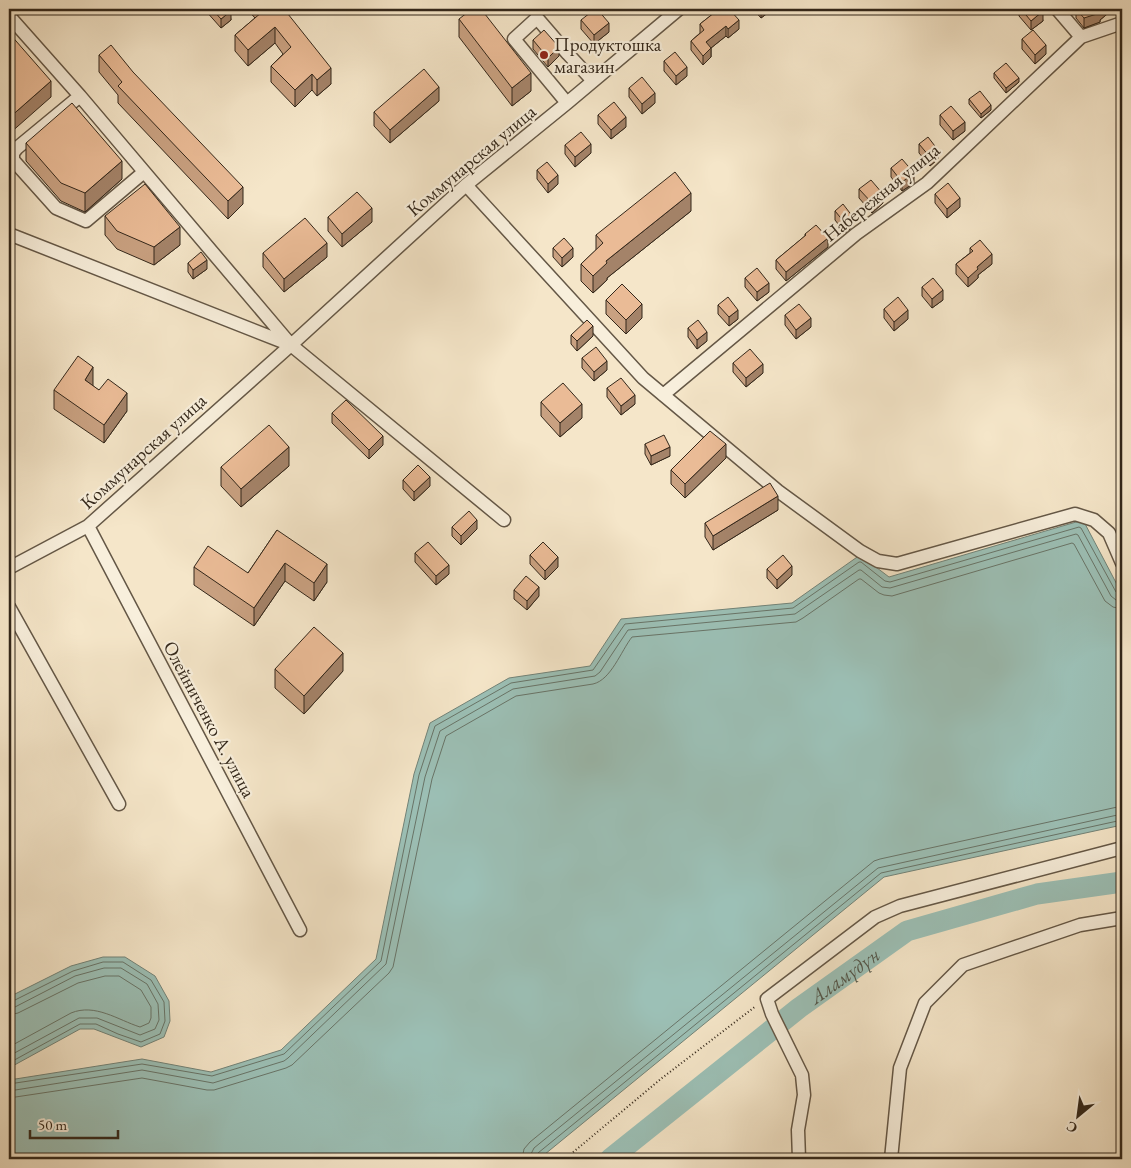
<svg xmlns="http://www.w3.org/2000/svg" width="1131" height="1168" font-family="'EB Garamond',serif">
	<style>
		.water { fill: #9cc0b6; stroke: #728378 }
		.lines { fill: none; stroke-linecap: round; stroke-linejoin: round }
		.shore { stroke: #687468; stroke-width: 1 }
		.river { stroke: #9cc0b6; stroke-width: 21 }
		.minor-casing { stroke: #645746; stroke-width: 15 }
		.path { stroke: #33271a; stroke-width: 2; stroke-dasharray: 1 2.5; stroke-linecap: butt }
		.minor { stroke: #f8efdc; stroke-width: 12 }
		.wall { fill: #c9a181; stroke: #33271a }
		.shaded-wall { fill: #a48369; stroke: #33271a }
		.building { fill: #eabb96; stroke: #33271a }
		.poi-dot { fill: #8f2418; stroke: #f8efdc; stroke-width: 2 }
		.labels { text-anchor: middle; stroke-width: 4.5; stroke-linejoin: round; paint-order: stroke }
		.poi-label { font-size: 19px; fill: #33271a; stroke: #f8efdc; text-anchor: start }
		.street-label { font-size: 19px; fill: #33271a; stroke: #f8efdc }
		.water-label { font-size: 20px; font-style: italic; fill: #525549; stroke: #f8efdc }
	</style>
	<rect width="100%" height="100%" fill="#f5e6c9"/>
	<filter id="stains"><feTurbulence type="fractalNoise" baseFrequency=".004" numOctaves="4"/><feColorMatrix values="0 0 0 0 .2 0 0 0 0 .09 0 0 0 0 .02 0 0 0 .5 -.17"/></filter>
	<radialGradient id="worn" r=".72"><stop offset=".6" stop-color="#630" stop-opacity="0"/><stop offset="1" stop-color="#630" stop-opacity=".3"/></radialGradient>
	<path class="water" d="M1083,520l39,74v231l-238,52 -345,282h-530v-79l133,-21 69,13 70,-22 95,-91 38,-185 16,-51 79,-45 81,-12 31,-47 171,-16 68,-48 29,22z
		M103,957h22l30,19 14,25 1,20 -6,16 -23,10 -47,-18h-14l-71,39v-71l62,-31z"/>
	<g class="lines">
		<path class="shore" d="M9,1001h4l60,-30 30,-9h20l28,18 13,22 1,19 -5,13 -19,8 -23,-8 -22,-10h-16l-71,39
			M9,1008l6,-1 60,-31 29,-8h17l26,16 11,20 1,16 -4,9 -15,6 -43,-17h-18l-70,38
			M9,1015l9,-2 60,-30 27,-7h14l22,14 10,17v11l-2,5 -9,4c-22,-7 -45,-24 -69,-14l-62,34
			M9,1084l133,-20 70,12 72,-22 97,-93 38,-186 16,-49 76,-43 82,-13 32,-46 168,-16 66,-46h2l24,19 5,1 189,-55 2,1 35,64 2,2 4,1
			M9,1091l133,-21 71,13 71,-22 4,-3 98,-94 39,-187 15,-46 73,-42 82,-13 5,-4 28,-42 167,-16 64,-44h2l21,17 8,1 186,-54 2,1 33,61 5,4 6,1
			M9,1098l133,-20 65,12h7l72,-22 6,-3 97,-92 4,-6 39,-188 14,-43 70,-40 77,-12c18,-4 28,-33 39,-47l164,-15 7,-4 56,-39h2l18,14 5,2 8,1 180,-53 2,1 31,57 8,6 9,2
			M522,1159l2,-10 6,-7 344,-281 6,-2 242,-53
			M530,1159l1,-5 3,-6 344,-280 244,-54
			M536,1159v-3l2,-3 343,-280 241,-53"/>
		<path class="river" id="s1" d="M610,1159l189,-151 108,-77 130,-37 85,-12"/>
		<g class="minor-casing">
			<path id="minor" d="M1057,9l24,28
				M9,16l71,80 211,249 213,175
				M80,96l-63,52 -4,5v7l43,48 30,13 58,-49
				M567,103l-53,-64 23,-21 31,36 25,27
				M466,185l177,193 135,113 82,60 18,10 19,3 178,-50 19,6 15,13 13,30
				M9,234l282,111 175,-160 101,-82 112,-94
				M663,395l193,-161 71,-51 154,-146 41,-14
				M88,526l212,404
				M9,568l79,-42 203,-181
				M9,607l110,197
				M799,1159l-1,-29 6,-35 -2,-20 -30,-61 -5,-15 108,-82 25,-11 222,-58
				M891,1159l9,-91 25,-65 38,-38 117,-40 42,-7"/>
		</g>
		<path class="path" d="M565,1159l97,-81 94,-72"/>
		<use href="#minor" class="minor"/>
	</g>
	<path class="wall" d="M205,9h24l2,11 -10,8 -16,-18z
		M247,9h37l47,75 -14,12 -5,-6 -17,17 -24,-25v-16l12,-12 -8,-11 -27,23 -13,-15v-16l20,-17z
		M432,9h9l-6,4z
		M622,9h9l-5,4z
		M719,9l20,20 -11,9 -2,-2 -15,12v9l-8,8 -12,-15v-9l9,-8v-9z
		M753,9h16v3l-8,6z
		M1019,9h21l3,12 -12,9 -12,-14z
		M1076,9h36v1l-12,10v2l-16,6 -8,-10z
		M459,19l72,72 -19,15 -53,-69z
		M581,20l28,12 -15,12 -13,-15z
		M1022,39l24,15 -11,10 -13,-15z
		M533,40l26,16 -11,11 -15,-18z
		M99,55l144,149 -15,15 -110,-116v-8l-19,-23z
		M664,61l23,15 -11,9 -12,-14z
		M994,73l25,9 -13,11 -12,-15z
		M629,88l26,15 -13,11 -13,-17z
		M969,99l22,11 -10,8 -12,-14z
		M439,101l-49,42 -16,-17v-14z
		M598,115l28,12 -15,12 -13,-15z
		M940,115l25,16 -12,9 -13,-15z
		M26,143l96,36 -37,33 -24,-11 -35,-40z
		M919,144l19,15 -8,7 -11,-13z
		M565,145l26,8 -16,14 -10,-13z
		M891,168l23,15 -12,8 -11,-14z
		M537,170l21,14 -10,9 -11,-14z
		M859,189l24,14 -11,10 -13,-15z
		M935,194l25,13 -13,11 -12,-15z
		M691,211l-84,67v2l-14,13 -12,-12v-17l15,-14v-15z
		M835,211l18,15 -8,7 -10,-13z
		M105,216l75,29 -26,20 -37,-16 -12,-14z
		M328,217l44,5 -30,25 -14,-16z
		M805,234l23,13 -42,34 -10,-12v-9l29,-24z
		M553,248l20,9 -11,10 -9,-10z
		M970,248l22,16 -14,11v3l-10,9 -12,-13v-10l14,-11z
		M263,253l64,4 -43,35 -21,-25z
		M188,263l19,6 -14,10 -5,-7z
		M745,278l24,14 -12,9 -12,-14z
		M922,287l21,13 -11,8 -10,-12z
		M606,300l36,18 -16,16 -20,-20z
		M718,305l20,14 -9,7 -11,-12z
		M884,309l24,10 -14,12 -10,-13z
		M785,315l26,12 -15,12 -11,-14z
		M688,328l19,13 -10,8 -9,-12z
		M571,335l22,1 -16,15 -6,-7z
		M582,358l25,12 -13,11 -12,-13z
		M733,363l30,10 -17,14 -13,-15z
		M93,386l34,25 -23,32 -50,-34v-19z
		M607,388l28,16 -14,11 -14,-18z
		M541,402l41,16 -22,19 -19,-21z
		M332,413l51,32 -14,14 -37,-36z
		M645,444l25,12 -19,9 -6,-11z
		M726,458l-41,40 -14,-14v-14z
		M289,466l-48,41 -20,-21v-19z
		M403,480l27,6 -16,15 -11,-12z
		M778,510l-65,40 -8,-13v-14z
		M452,527l25,2 -16,16 -9,-9z
		M277,530l50,52 -13,19 -29,-20 -31,45 -60,-41v-18l54,6z
		M415,553l34,21 -13,11 -21,-23z
		M530,555l28,12 -13,13 -15,-16z
		M767,569l25,6 -15,14 -10,-11z
		M514,590l25,6 -12,14 -13,-11z
		M275,669l68,2 -39,43 -29,-26z"/>
	<path class="shaded-wall" d="M435,9h6l-6,4z
		M626,9h5l-5,4z
		M761,9h8v3l-8,6z
		M1102,9h10v1l-12,10v2l-16,6v-10z
		M231,11v9l-10,8v-9z
		M1043,11v10l-12,9v-9z
		M739,20v9l-11,9v-9z
		M609,23v9l-15,12v-9z
		M726,26v10l-20,16v-10z
		M275,27v16l-27,23v-16z
		M1046,45v9l-11,10v-9z
		M559,47v9l-11,11v-9z
		M711,48v9l-8,8v-9z
		M687,67v9l-11,9v-9z
		M331,68v16l-14,12v-16z
		M531,73v18l-19,15v-18z
		M312,74v16l-17,17v-17z
		M1019,78v4l-13,11v-5z
		M51,81v16l-42,37v-16z
		M439,87v14l-49,42v-13z
		M655,93v10l-13,11v-10z
		M991,105v5l-10,8v-4z
		M626,117v10l-15,12v-9z
		M965,122v9l-12,9v-9z
		M591,144v9l-16,14v-10z
		M938,150v9l-8,7v-9z
		M122,161v18l-37,33v-19z
		M914,173v10l-12,8v-9z
		M558,175v9l-10,9v-9z
		M243,187v17l-15,15v-18z
		M691,193v18l-84,67v2l-14,13v-17l13,-15z
		M883,194v9l-11,10v-10z
		M960,198v9l-13,11v-9z
		M372,208v14l-30,25v-13z
		M853,217v9l-8,7v-10z
		M180,227v18l-26,20v-18z
		M828,238v9l-42,34v-9z
		M327,243v14l-43,35v-13z
		M573,248v9l-11,10v-9z
		M992,254v10l-14,11v3l-10,9v-9l9,-11z
		M207,260v9l-14,10v-9z
		M769,283v9l-12,9v-9z
		M943,290v10l-11,8v-9z
		M642,304v14l-16,16v-14z
		M738,310v9l-9,7v-9z
		M908,310v9l-14,12v-9z
		M811,318v9l-15,12v-9z
		M593,326v10l-16,15v-10z
		M707,332v9l-10,8v-9z
		M607,361v9l-13,11v-9z
		M763,364v9l-17,14v-9z
		M93,367v19l-8,-6z
		M127,393v18l-23,32v-18z
		M635,395v9l-14,11v-9z
		M582,404v14l-22,19v-14z
		M383,436v9l-14,14v-9z
		M726,444v14l-41,40v-14z
		M289,447v19l-48,41v-18z
		M670,447v9l-19,9v-9z
		M430,477v9l-16,15v-9z
		M778,496v14l-65,40v-14z
		M477,520v9l-16,16v-9z
		M558,557v10l-13,13v-9z
		M285,563v18l-31,45v-18z
		M327,564v18l-13,19v-18z
		M449,565v9l-13,11v-9z
		M792,566v9l-15,14v-9z
		M539,587v9l-12,14v-9z
		M343,653v18l-39,43v-18z"/>
	<path class="building" d="M212,9h17l2,2 -10,8z
		M260,9h24l47,59 -14,12 -5,-6 -17,16 -24,-24 20,-19 -16,-20 -27,23 -13,-15 27,-23z
		M472,9h9l50,64 -19,15 -53,-69z
		M595,9h2l12,14 -15,12 -13,-15z
		M719,9h10l10,11 -11,9 -2,-3 -20,16 5,6 -8,8 -12,-15 13,-11 -4,-6z
		M1021,9h19l3,2 -12,10z
		M1076,9h26l-3,2 1,2 -16,5z
		M544,30l15,17 -11,11 -15,-18z
		M1033,30l13,15 -11,10 -13,-16z
		M9,33l42,48 -42,37z
		M111,45l22,27 110,115 -15,14 -110,-115 4,-4 -23,-27z
		M675,52l12,15 -11,9 -12,-15z
		M1006,63l13,15 -13,10 -12,-15z
		M424,69l15,18 -49,43 -16,-18z
		M642,77l13,16 -13,11 -13,-16z
		M980,91l11,14 -10,9 -12,-15z
		M614,102l12,15 -15,13 -13,-15z
		M72,103l50,58 -37,32 -24,-10 -35,-40z
		M951,106l14,16 -12,9 -13,-16z
		M581,132l10,12 -16,13 -10,-12z
		M928,137l10,13 -8,7 -11,-13z
		M902,159l12,14 -12,9 -11,-14z
		M547,162l11,13 -10,9 -11,-14z
		M675,172l16,21 -85,68 1,2 -14,13 -12,-12 22,-21 -7,-8z
		M871,180l12,14 -11,9 -13,-14z
		M948,183l12,15 -13,11 -12,-15z
		M145,184l35,43 -26,20 -37,-16 -12,-15z
		M357,192l15,16 -30,26 -14,-17z
		M843,204l10,13 -8,6 -10,-12z
		M305,218l22,25 -43,36 -21,-26z
		M816,225l12,13 -42,34 -10,-12 30,-25 -1,-1z
		M564,238l9,10 -11,10 -9,-10z
		M980,240l12,14 -15,13 1,2 -10,9 -12,-14 17,-13 -3,-3z
		M201,252l6,8 -14,10 -5,-7z
		M757,268l12,15 -12,9 -12,-14z
		M933,278l10,12 -11,9 -10,-12z
		M622,284l20,20 -16,16 -20,-20z
		M728,297l10,13 -9,7 -11,-12z
		M898,297l10,13 -14,12 -10,-13z
		M799,304l12,14 -15,12 -11,-15z
		M587,320l6,6 -16,15 -6,-6z
		M698,320l9,12 -10,8 -9,-12z
		M596,347l11,14 -13,11 -12,-14z
		M750,349l13,15 -17,14 -13,-15z
		M78,356l15,11 -8,13 14,10 9,-11 19,14 -23,32 -50,-35z
		M621,378l14,17 -14,11 -14,-18z
		M563,383l19,21 -22,19 -19,-21z
		M346,400l37,36 -14,14 -37,-37z
		M269,425l20,22 -48,42 -20,-22z
		M710,431l16,13 -41,40 -14,-14z
		M664,435l6,12 -19,9 -6,-12z
		M418,465l12,12 -16,15 -11,-12z
		M770,483l8,13 -65,40 -8,-13z
		M469,511l8,9 -16,16 -9,-9z
		M277,530l50,34 -13,19 -29,-20 -31,45 -60,-41 14,-21 40,27z
		M428,542l21,23 -13,11 -21,-23z
		M543,542l15,15 -13,14 -15,-16z
		M783,555l9,11 -15,14 -10,-11z
		M526,576l13,11 -12,14 -13,-11z
		M314,627l29,26 -39,43 -29,-27z"/>
	<circle class="poi-dot" cx="544" cy="55" r="5"/>
	<g class="labels">
		<g class="poi-label">
			<text x="554" y="51">Продуктошка<tspan x="554" dy="22">магазин</tspan></text>
		</g>
		<g class="street-label">
			<text transform="translate(471 160) rotate(-40)" y="7">Коммунарская улица</text>
			<text transform="translate(881 192) rotate(-39)" y="7">Набережная улица</text>
			<text transform="translate(143 451) rotate(-42)" y="7">Коммунарская улица</text>
			<text transform="translate(210 719) rotate(62)" y="7">Олейниченко А. улица</text>
		</g>
		<g class="water-label">
			<text dy="7" stroke="none"><textPath href="#s1" startOffset="298">Аламүдүн</textPath></text>
		</g>
	</g>
	<rect width="1131" height="1168" fill="none" stroke="#f5e6c9" stroke-width="30"/>
	<rect x="10" y="10" width="1111" height="1148" fill="none" stroke="#33271a" stroke-width="2.5"/>
	<rect x="15" y="15" width="1101" height="1138" fill="none" stroke="#33271a"/>
	<g transform="translate(1078 1116) rotate(209)" stroke="#f8efdc" stroke-width="4" paint-order="stroke">
	<path d="M0-4L9 19L0 12L-9 19Z" fill="#33271a"/>
	<text y="-8" font-size="14" font-weight="bold" text-anchor="middle" fill="#33271a">С</text>
	</g>
	<path d="M30 1130v8h88v-8" fill="none" stroke="#33271a" stroke-width="2.5"/>
	<text x="38" y="1130" font-size="15" fill="#33271a" stroke="#f8efdc" stroke-width="4" paint-order="stroke">50 m</text>
	<rect width="100%" height="100%" filter="url(#stains)"/>
	<rect width="100%" height="100%" fill="url(#worn)"/>
</svg>
